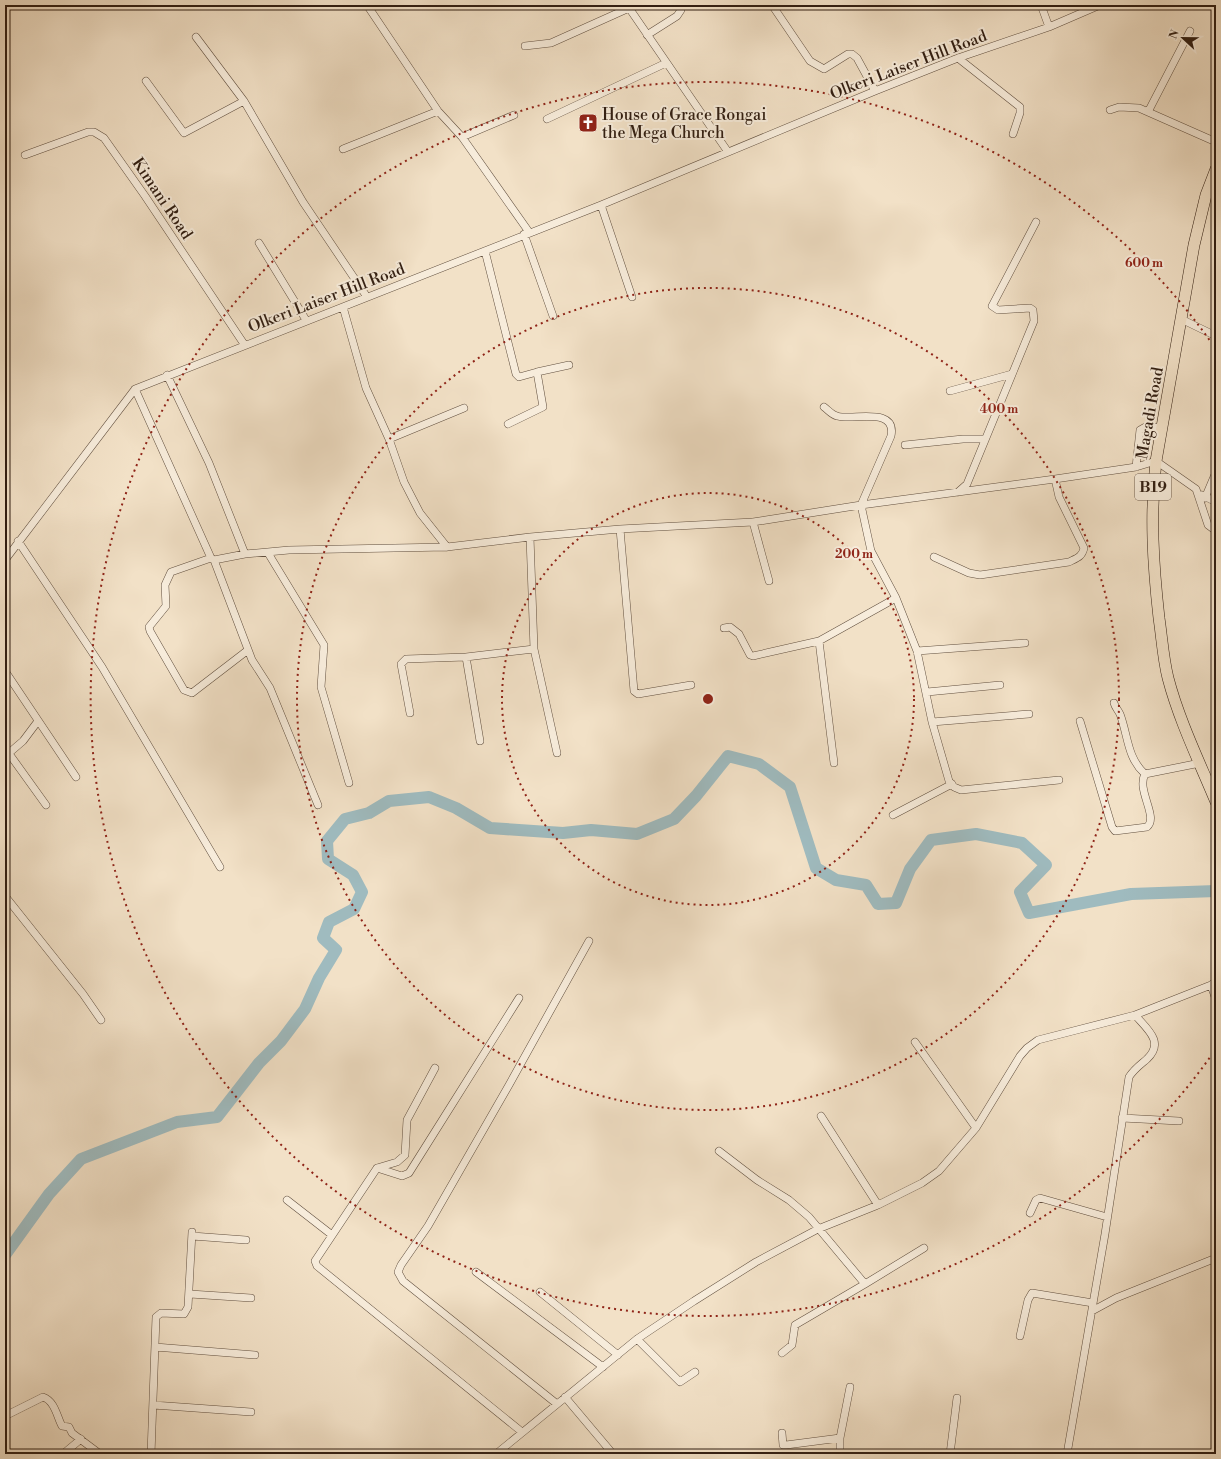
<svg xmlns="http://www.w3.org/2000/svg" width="1221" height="1459" font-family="'Libre Bodoni',serif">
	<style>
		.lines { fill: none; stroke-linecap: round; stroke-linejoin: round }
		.river { stroke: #9fbbbf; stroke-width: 12 }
		.minor-casing { stroke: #614f3f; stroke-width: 8 }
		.trunk-casing { stroke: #311e12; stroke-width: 12 }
		.minor { stroke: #f7ecdb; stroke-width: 7 }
		.trunk { stroke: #f2e1c7; stroke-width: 11 }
		.ring { fill: none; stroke: #8f2418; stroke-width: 2; stroke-dasharray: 2 4 }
		.labels { text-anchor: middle; stroke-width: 4; stroke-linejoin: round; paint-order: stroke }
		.shield { fill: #f7ecdb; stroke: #6c5c4e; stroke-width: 1 }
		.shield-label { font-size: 15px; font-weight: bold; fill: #311e12 }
		.street-label { font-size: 16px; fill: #311e12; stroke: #f7ecdb }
		.poi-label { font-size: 16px; fill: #311e12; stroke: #f7ecdb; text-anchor: start }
		.centre { fill: #8f2418; stroke: #f7ecdb; stroke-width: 2 }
		.ring-label { font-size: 12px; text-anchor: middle; font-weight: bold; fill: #8f2418; stroke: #f7ecdb; stroke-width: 4; stroke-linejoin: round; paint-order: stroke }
	</style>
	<rect width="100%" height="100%" fill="#f2e1c7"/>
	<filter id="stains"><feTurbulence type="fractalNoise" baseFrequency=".005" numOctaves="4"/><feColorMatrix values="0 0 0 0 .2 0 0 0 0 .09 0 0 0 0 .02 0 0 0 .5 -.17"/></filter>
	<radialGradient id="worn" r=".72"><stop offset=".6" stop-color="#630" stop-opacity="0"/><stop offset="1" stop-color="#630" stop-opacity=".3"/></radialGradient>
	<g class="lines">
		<path class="river" d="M5,1255l44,-61 32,-35 96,-37 40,-5 42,-54 22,-22 24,-32 14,-31 17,-28 -13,-12 6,-16 25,-13 8,-17 -9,-17 -25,-16 -1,-18 18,-22 24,-6 20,-12 40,-4 27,11 34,20 73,5 28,-3 46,4 37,-15 22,-23 32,-40 31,8 31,23 26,81 20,12 30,5 12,19 18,-1 14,-34 21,-29 45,-6 46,9 24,22 -26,27 9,21 102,-19 85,-3"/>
		<g class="minor-casing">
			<path id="minor" d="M367,5l71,106 24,26 67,95
				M627,5l101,147
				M772,5l38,56 14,8 24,-15h4l5,4 18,33
				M1041,5l8,22
				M647,35l30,-19 4,-6 -3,-5
				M196,37l48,64 59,101 64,95
				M525,46l26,-3 78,-35
				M958,58l62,49v6l-7,21
				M146,81l38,52 60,-32
				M1110,110l9,-3 20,1 77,34
				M1148,112l42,-81
				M547,119l119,-56
				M462,137l52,-22
				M343,149l95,-38
				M25,155l63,-23h6l10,6 41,58 99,148
				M601,205l31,92
				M524,234l29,82
				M259,243l47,77
				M485,251l31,123 3,3 18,-5 6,35 -35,17
				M343,307l23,81 23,51 15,43 16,31 27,34
				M1181,319l35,17
				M537,372l32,-7
				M167,375l42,88 36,91
				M135,389l76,169 3,2 38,100 18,28 48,117
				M950,391l62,-17
				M824,407c4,3 8,8 13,9 16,5 60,-10 54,20l-30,69 10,46 25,47 21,53 15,71 17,59 5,6 7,3 98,-10
				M389,439l75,-31
				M905,445l58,-6h22
				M1136,467l4,-37 7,-4 15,2
				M958,492l9,-8 67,-163 -1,-11 -3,-2 -32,2 -6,-4 44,-84
				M1202,495l14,7
				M1205,498l11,-26
				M753,522l16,59
				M620,529l14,162 4,3 53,-9
				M530,537l4,112 23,104
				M18,541l84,126 118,200
				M268,553l56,92 -3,42 28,96
				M934,557l35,16 11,2 89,-13c8,-4 13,-5 15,-14l-25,-51 -4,-18
				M211,558l-40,14 -6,13 1,21 -17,21 1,4 34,59 8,3 56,-43
				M5,560l130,-171 466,-184 274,-114 83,-33 91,-31 51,-22
				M214,560l31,-6 44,-4 158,-3 83,-10 90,-8 133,-7 108,-17 194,-26 81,-12 20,-6 40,28 12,36 8,6
				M724,628l6,-1 9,7 11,21 3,1 66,-15 77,-43
				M819,641l15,122
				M917,651l108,-8
				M466,657l14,84
				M5,671l71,106
				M927,692l73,-7
				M1114,703c1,4 4,7 6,11 8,21 7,44 25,60
				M410,713l-9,-49 5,-5 60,-2 68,-8
				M1080,721l32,106 3,4 32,-4c12,-10 -11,-37 -2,-53l55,-11
				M932,722l97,-8
				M5,748l41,57
				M9,753l14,-12 15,-20
				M893,815l59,-31
				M5,896l78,98 18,26
				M1211,985l5,15
				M519,998l-110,175 -7,3 -25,-8 -62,93 2,5 205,166
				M915,1042l61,86
				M821,1116l57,89
				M1122,1118l57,3
				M719,1151l38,29 32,20 20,17 56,67 59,-36
				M377,1168l20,-6 8,-7 2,-35 28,-52
				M287,1200l45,35
				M1030,1213l6,-13 4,-2 67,19
				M192,1236l54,4
				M476,1272l127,95
				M540,1292l78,63
				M190,1294l61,4
				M1092,1311l24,-13 100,-40
				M1020,1336l8,-36 4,-7 61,10
				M637,1339l43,43 15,-10
				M155,1347l100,8
				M782,1353l10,-8 3,-20 70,-41
				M565,1397l48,57
				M557,1404l-154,-123 -5,-9 3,-7 27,-39 81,-141 80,-144
				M153,1405l98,7
				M5,1416l38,-19c12,4 14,20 19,29l7,1 3,6 28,21
				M782,1433l1,12h3l54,-7
				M63,1454l18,-15
				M151,1454l5,-137 5,-4 23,1 4,-7 4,-75
				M496,1454l141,-115 57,-38 62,-39 62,-33 60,-24 44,-22 17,-12 37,-43 44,-72 7,-8 11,-8 97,-25 76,-30 5,-4
				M840,1454v-16l10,-51
				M950,1454l7,-56
				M1067,1454l38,-220 24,-157c5,-8 11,-12 18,-18 18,-17 0,-30 -12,-44"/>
		</g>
		<g class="trunk-casing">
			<path id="trunk" d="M1216,169l-10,26 -12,50 -38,216c-6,54 -3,103 3,157 3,20 4,40 9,60 11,42 31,83 48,124"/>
		</g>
		<use href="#minor" class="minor"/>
		<use href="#trunk" class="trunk"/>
	</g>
	<g class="ring">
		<circle cx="708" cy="699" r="206"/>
		<circle cx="708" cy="699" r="411"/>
		<path d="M1213 1053A617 617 0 1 1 1213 345"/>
	</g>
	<defs>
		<g id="church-square" transform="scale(1)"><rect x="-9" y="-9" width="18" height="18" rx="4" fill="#8f2418" stroke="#f7ecdb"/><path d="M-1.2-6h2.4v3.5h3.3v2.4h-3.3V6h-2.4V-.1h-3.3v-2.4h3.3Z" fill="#fff"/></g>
	</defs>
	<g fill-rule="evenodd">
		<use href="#church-square" x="588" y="123"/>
	</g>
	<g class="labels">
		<rect class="shield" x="1135" y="474" width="36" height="26" rx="3"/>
		<g class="shield-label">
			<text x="1153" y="492">B19</text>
		</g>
		<g class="street-label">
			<text transform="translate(908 64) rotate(-21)" y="6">Olkeri Laiser Hill Road</text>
			<text transform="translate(163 198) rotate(56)" y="6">Kimani Road</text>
			<text transform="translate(326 297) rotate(-21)" y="6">Olkeri Laiser Hill Road</text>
			<text transform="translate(1149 413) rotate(-80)" y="6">Magadi Road</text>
		</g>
		<g class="poi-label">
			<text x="602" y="120">House of Grace Rongai<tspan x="602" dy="18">the Mega Church</tspan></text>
		</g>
	</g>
	<circle cx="708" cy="699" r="6" class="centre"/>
	<g class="ring-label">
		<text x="1144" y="267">600 m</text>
		<text x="999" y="413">400 m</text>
		<text x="854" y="558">200 m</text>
	</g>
	<rect width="1221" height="1459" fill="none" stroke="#f2e1c7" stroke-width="20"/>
	<rect x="6" y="6" width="1209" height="1447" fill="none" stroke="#311e12" stroke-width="2"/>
	<rect x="10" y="10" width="1201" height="1439" fill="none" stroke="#311e12"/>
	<g transform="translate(1183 38) rotate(292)" stroke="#f7ecdb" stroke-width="3" paint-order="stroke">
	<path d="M0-3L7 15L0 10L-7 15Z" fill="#311e12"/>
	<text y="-6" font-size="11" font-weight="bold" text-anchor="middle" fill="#311e12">N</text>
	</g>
	<rect width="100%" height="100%" filter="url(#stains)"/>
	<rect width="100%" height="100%" fill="url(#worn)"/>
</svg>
